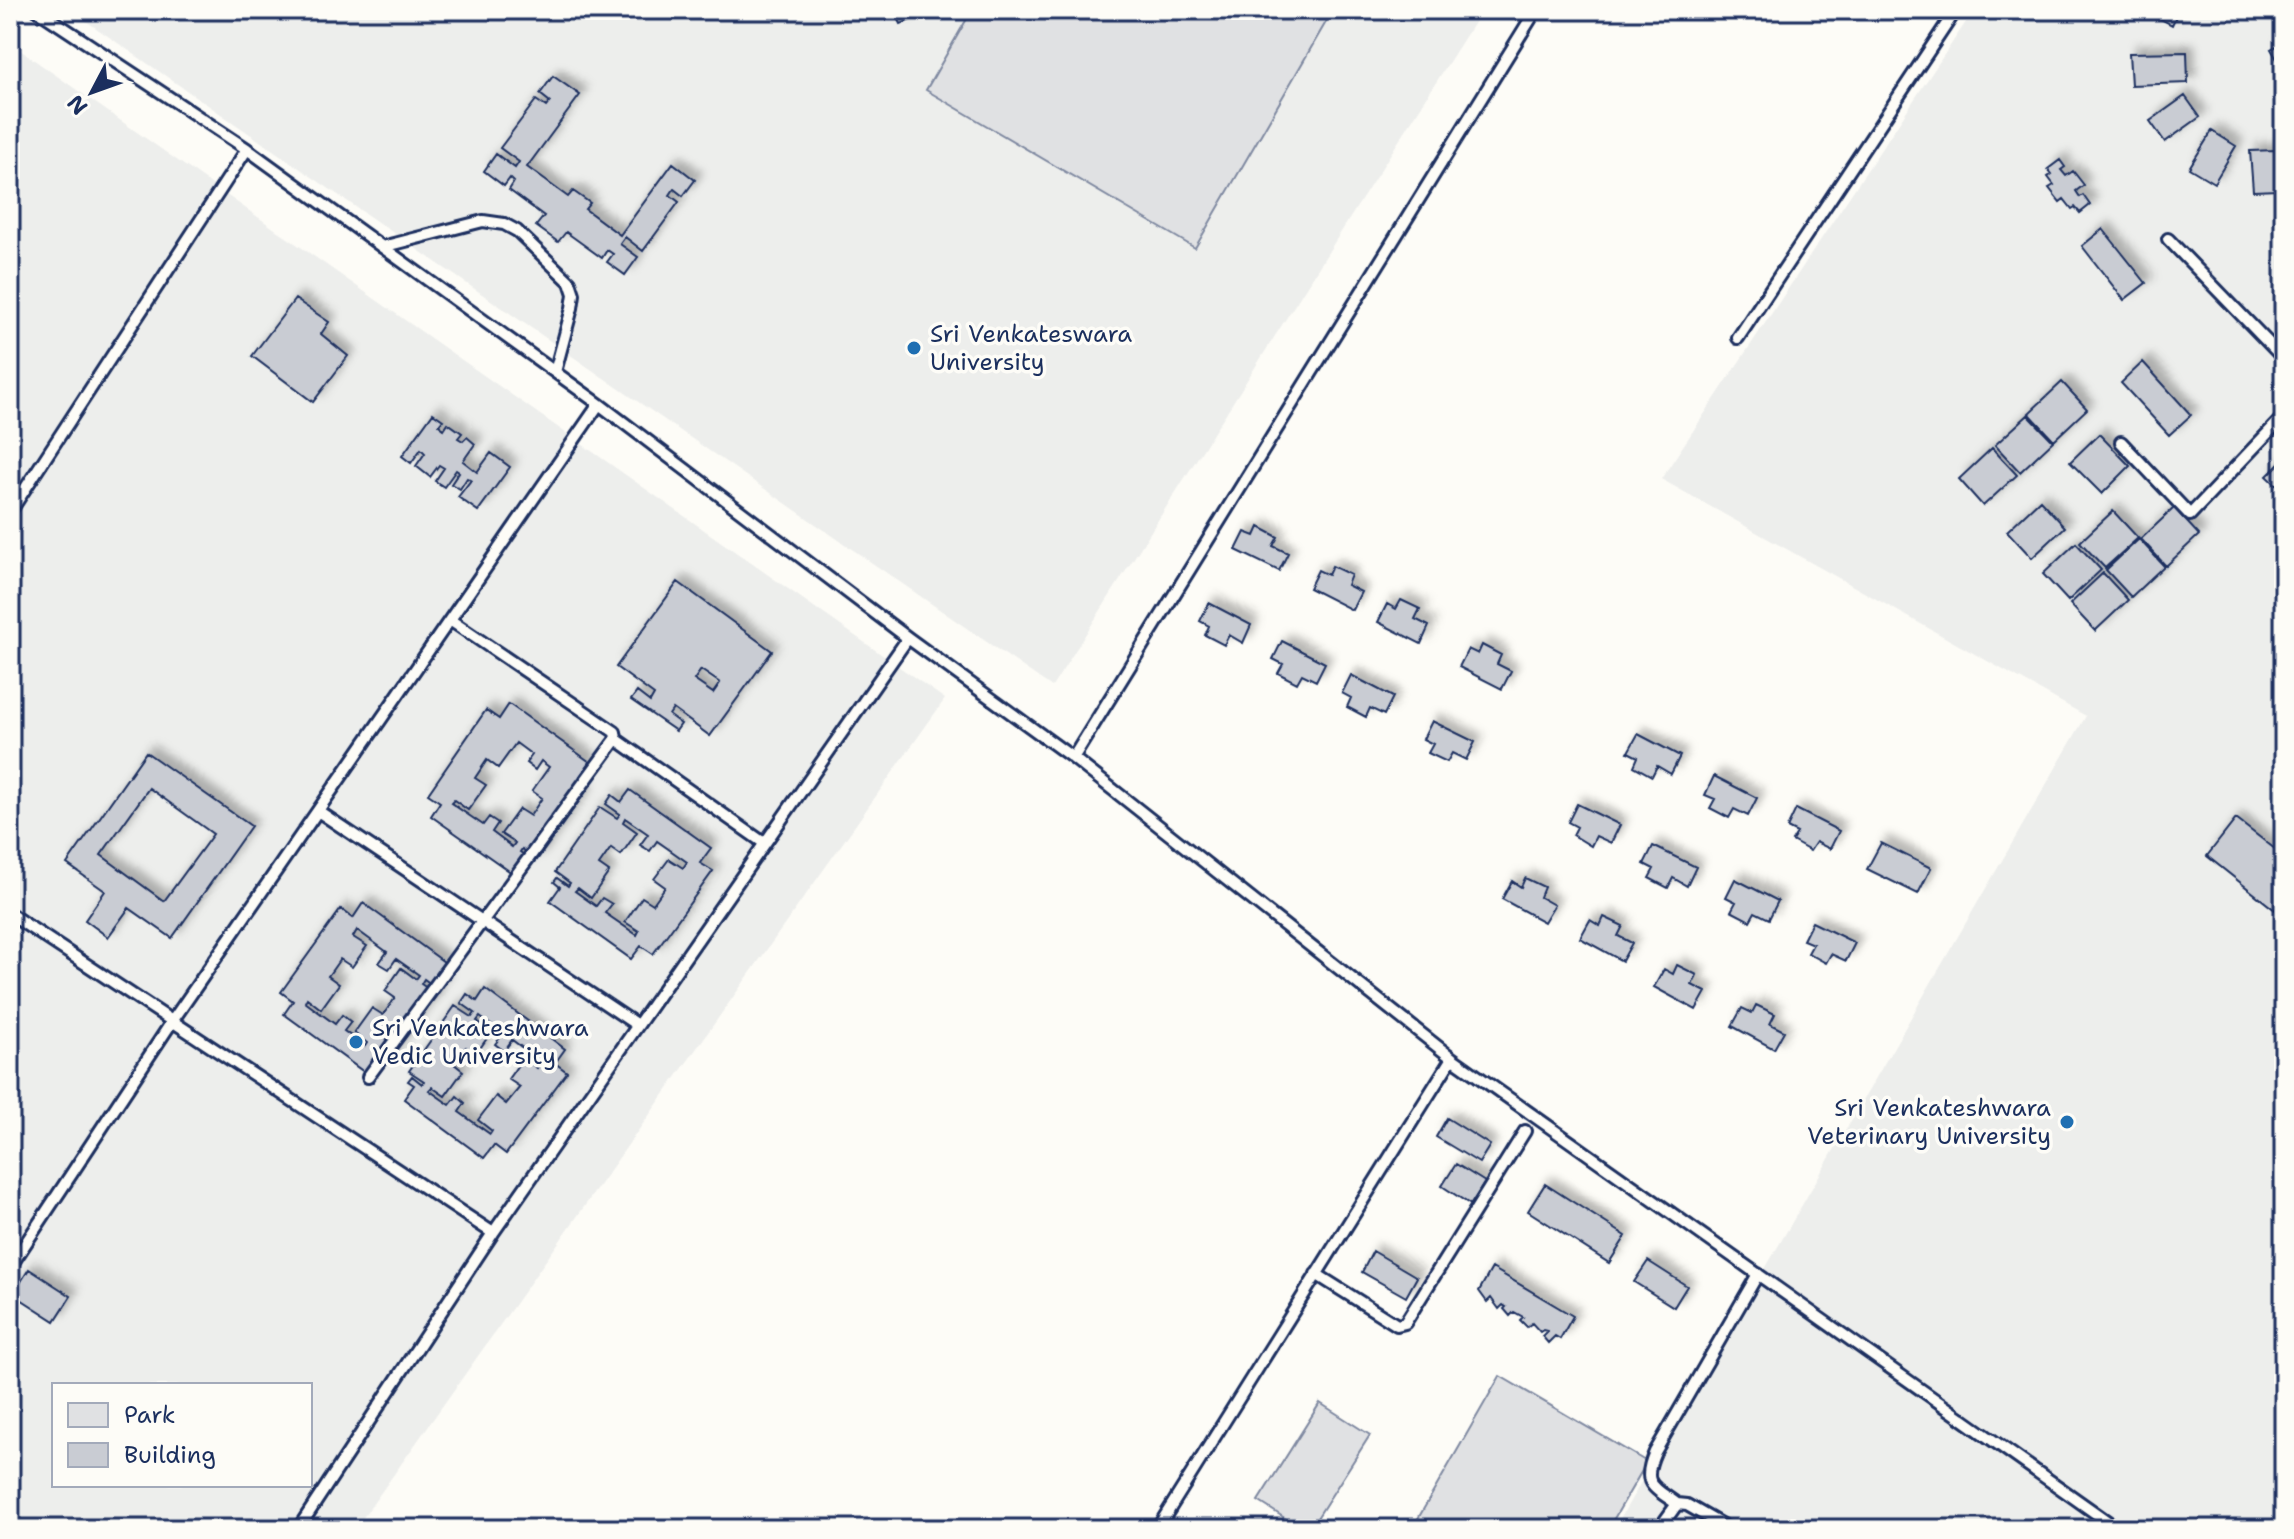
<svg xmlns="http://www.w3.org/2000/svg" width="2294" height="1539" font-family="'Shantell Sans',sans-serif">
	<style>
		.built { fill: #edeeec; fill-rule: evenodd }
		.green { fill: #e0e1e3; stroke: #7e88a0; stroke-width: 2 }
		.building { fill: #c9ccd3; stroke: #1b2f5e; stroke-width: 2; fill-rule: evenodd; filter: url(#shadow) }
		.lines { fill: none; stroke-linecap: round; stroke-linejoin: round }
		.lane-casing { stroke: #1b2f5e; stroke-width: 16 }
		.lane { stroke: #fdfcf7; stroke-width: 10 }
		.poi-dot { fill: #1f6fb2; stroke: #fdfcf7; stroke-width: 3 }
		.labels { text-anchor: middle; stroke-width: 7; stroke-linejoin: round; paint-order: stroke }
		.poi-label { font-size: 24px; fill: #1b2f5e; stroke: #fdfcf7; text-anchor: start }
	</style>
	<defs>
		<filter id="shadow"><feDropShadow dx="7" dy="-7" stdDeviation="4" flood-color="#0004"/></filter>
	</defs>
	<rect width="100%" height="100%" fill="#fdfcf7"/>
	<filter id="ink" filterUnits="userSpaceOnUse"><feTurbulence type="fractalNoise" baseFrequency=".0125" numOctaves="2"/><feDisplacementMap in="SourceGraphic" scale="16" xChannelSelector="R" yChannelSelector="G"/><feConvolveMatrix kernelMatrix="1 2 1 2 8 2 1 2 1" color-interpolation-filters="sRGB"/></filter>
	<g filter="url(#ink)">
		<path class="built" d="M70,10h1412l-430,677z
			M1974,10h310v1519h-670l472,-813 -425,-237z
			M10,43l935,656 -590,830h-345zM54,1385h256v100h-256z"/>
		<path class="green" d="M972,10h361l-138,238 -269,-158z
			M1500,1376l147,86 -39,67h-196z
			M1320,1403l50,32 -60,94h-8l-44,-28z"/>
		<path class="building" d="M894,10h21l3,7 -17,7z
			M2150,10h29l-7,15 -23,-12z
			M2284,42v25l-2,1 -11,-19z
			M2187,52l1,31 -57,2 -2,-32z
			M553,76l27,19 -53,72 41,30 5,-6 17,12 -5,6 35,26 53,-72 22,17 -12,16 -9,-7 -4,6 9,7 -36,49 -18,-14 -5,7 18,13 -13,18 -18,-13 6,-8 -6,-4 -5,8 -36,-26 -8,10 -22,-16 8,-10 -35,-26 5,-8 -4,-4 -6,8 -20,-15 12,-17 19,14 4,-6 -19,-14 36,-48 10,7 4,-5 -10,-8z
			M2284,83v19l-9,-13z
			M2185,96l15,21 -35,25 -15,-21z
			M2212,131l24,15 -22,37 -25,-15z
			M2276,150l2,40 -25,1 -3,-40z
			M2060,160l5,7 -4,3 5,6 7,-5 11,14 -8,6 4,6 3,-2 7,10 -10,8 -5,-6 -3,2 -8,-10 -4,3 -11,-14 5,-3 -6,-8 4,-3 -4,-5z
			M2103,229l43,54 -22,17 -42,-54z
			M295,299l34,23 -8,12 27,22 -35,46 -61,-46z
			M2143,362l48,53 -22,20 -48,-52z
			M2062,382l25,27 -33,31 -25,-27z
			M433,413l10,7 -4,5 5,4 4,-6 14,10 -4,5 5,3 4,-4 8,7 -12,17 14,11 14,-19 19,14 -32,44 -20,-14 13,-17 -4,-2 -7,11 -9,-5 8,-12 -3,-2 -12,17 -9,-6 9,-13 -5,-3 -9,12 -14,-11 9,-13 -4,-4 -10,14 -9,-7z
			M2028,415l25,26 -33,31 -25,-27z
			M2099,434l31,32 -28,28 -32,-32z
			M1992,448l25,27 -34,31 -24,-27z
			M2284,459v33l-17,-16z
			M2040,500l25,27 -33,31 -25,-27z
			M2174,508l25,27 -33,31 -25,-27z
			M2113,511l25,27 -33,30 -25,-26z
			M1259,527l19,10 -5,9 15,7 -9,18 -43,-21 9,-18 10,4z
			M2139,539l25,27 -33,31 -25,-27z
			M2076,543l25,27 -33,31 -25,-27z
			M1332,566l19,9 -4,10 14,7 -9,18 -43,-22 9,-18 10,5z
			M2103,573l25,27 -33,31 -25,-27z
			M678,582l94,69 -62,85 -37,-27 -4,6 12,9 -5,7 -45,-31 6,-8 13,10 4,-7 -38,-28zM701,670l19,13 -7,10 -19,-13z
			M1401,600l19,9 -5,10 14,7 -8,18 -43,-22 9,-18 9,5z
			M1209,603l42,22 -8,18 -14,-8 -5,10 -19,-10 4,-9 -9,-5z
			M1282,641l43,22 -9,18 -14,-7 -5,9 -19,-10 5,-9 -10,-5z
			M1482,645l19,10 -4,9 14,7 -9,18 -43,-22 9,-18 10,5z
			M1351,675l42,22 -9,18 -14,-7 -4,9 -19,-10 4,-9 -9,-5z
			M509,704l81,58 -10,14 6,4 -6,9 5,4 -48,67 -15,-11 -2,3 11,8 -19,13 -81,-57 9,-14 -12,-8 58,-84 13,9zM516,743l16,12 -6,8 9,7 6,-9 8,6 -17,24 10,7 -12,18 -11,-7 -18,25 14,9 -3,4 -20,-15 6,-9 -9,-6 -6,8 -32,-22 3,-3 14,10 18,-25 -11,-7 12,-18 11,8z
			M1432,721l43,21 -9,18 -14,-7 -5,9 -19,-9 5,-9 -10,-5z
			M1638,734l42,22 -9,18 -14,-8 -5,10 -18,-10 4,-9 -10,-5z
			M146,752l105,74 -79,112 -43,-30 -21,29 -23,-17 20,-29 -38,-27zM149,788l64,46 -49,67 -63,-46z
			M1714,776l43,22 -9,18 -14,-7 -5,9 -19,-10 5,-9 -10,-4z
			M630,790l81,58 -11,15 13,8 -60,83 -12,-8 -10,13 -81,-58 10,-14 -6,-5 3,-4 11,8 2,-3 -15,-11 45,-65 17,11 3,-4 -14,-10 6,-9 9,7zM625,818l23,16 -8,11 10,6 7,-10 30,21 -4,6 -14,-9 -15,20 11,8 -12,17 -11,-7 -17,25 14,9 -2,4 -32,-22 7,-9 -10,-6 -6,8 -21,-15 3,-3 13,10 18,-26 -10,-7 12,-17 10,7 16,-23 -14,-10z
			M1577,804l43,21 -9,18 -15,-7 -5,10 -18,-11 4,-8 -9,-5z
			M1796,809l43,22 -9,18 -14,-7 -6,9 -18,-10 5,-8 -10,-5z
			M2236,819l48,37v43l-9,11 -68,-54z
			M1881,843l50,25 -13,26 -51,-25z
			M1653,846l43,21 -9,19 -14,-8 -5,10 -19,-10 5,-9 -10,-5z
			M1525,878l19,9 -4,10 14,8 -10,17 -42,-23 10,-18 9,6z
			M1735,879l43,22 -9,18 -14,-7 -5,9 -19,-10 5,-9 -10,-5z
			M363,903l81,59 -9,12 9,7 -6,8 -14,-10 -3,5 16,11 -48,64 -14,-10 -2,2 10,8 -3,4 -6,-4 -10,13 -80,-58 9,-13 -12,-9 60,-83 12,9zM357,930l30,22 -8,11 10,6 7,-10 23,16 -3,4 -15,-11 -16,23 10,7 -12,17 -11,-7 -18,25 13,10 -2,3 -21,-15 7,-9 -9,-7 -7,9 -30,-22 2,-4 14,11 18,-25 -11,-8 12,-17 12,8 15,-21 -14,-9z
			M1604,917l19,9 -5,10 14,7 -10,18 -42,-23 10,-18 10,6z
			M1812,922l43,21 -9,18 -15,-7 -5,9 -18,-10 5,-9 -10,-4z
			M1677,965l20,10 -5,10 14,7 -10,18 -42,-23 10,-18 9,5z
			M485,989l80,60 -10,14 12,9 -61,82 -12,-9 -10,13 -80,-59 10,-14 -6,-4 4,-5 10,8 2,-3 -15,-10 46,-65 17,11 3,-4 -14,-10 6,-9 10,7zM480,1017l23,17 -8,10 9,7 8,-11 29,22 -4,6 -14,-10 -15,21 12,8 -14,17 -10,-8 -18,24 14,11 -2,3 -31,-22 6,-9 -8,-7 -7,9 -21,-15 3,-3 13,9 18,-25 -10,-8 13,-16 10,7 16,-23 -15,-10z
			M1756,1005l19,9 -5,10 14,7 -10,18 -42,-23 10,-18 10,5z
			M1447,1118l43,27 -11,18 -43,-26z
			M1456,1164l29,18 -14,23 -29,-19z
			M1545,1184l81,52 -17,27 -81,-52z
			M1373,1251l44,26 -11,20 -44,-25z
			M1648,1261l39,25 -13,21 -40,-25z
			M1492,1268l81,48 -13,23 -5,-3 -7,7 -6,-7 5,-5 -4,-1 -3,2 -8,-9 -5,4 -7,-7 3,-3 -9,-5 -4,4 -6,-7 2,-2 -3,-2 -4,4 -8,-11 -4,4 -8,-11z
			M29,1269l42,27 -16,25 -42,-27z"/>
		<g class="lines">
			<g class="lane-casing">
				<path id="lane" d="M37,10l210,139 352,255 309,234 165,120 379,300 666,471
					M2168,239l116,120
					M382,247l101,-26 21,3 13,7 53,51 4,12 -2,14 -17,64
					M1738,338l218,-328
					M2121,442l69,73 94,-99
					M10,512l237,-363
					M616,739l148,104
					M1073,758l463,-748
					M318,811l319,214
					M10,914l483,319
					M368,1077l248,-338 -1,-7 -165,-112
					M10,1267l163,-247 426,-616
					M1316,1274l81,51 8,-2 120,-192
					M1677,1504c-25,-18 -36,-20 -22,-52l103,-178
					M298,1529l195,-296 415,-595
					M1157,1529l295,-471
					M1659,1529l18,-25 10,1 42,24"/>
			</g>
			<use href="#lane" class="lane"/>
		</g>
	</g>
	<g class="poi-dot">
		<circle cx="914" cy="348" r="8"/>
		<circle cx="356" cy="1042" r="8"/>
		<circle cx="2067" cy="1122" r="8"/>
	</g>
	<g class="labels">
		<g class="poi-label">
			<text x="930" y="342">Sri Venkateswara<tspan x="930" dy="28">University</tspan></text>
			<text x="372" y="1036">Sri Venkateshwara<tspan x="372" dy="28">Vedic University</tspan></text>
			<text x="2051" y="1116" text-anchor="end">Sri Venkateshwara<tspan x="2051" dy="28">Veterinary University</tspan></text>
		</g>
	</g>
	<rect width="2294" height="1539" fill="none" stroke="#fdfcf7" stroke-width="40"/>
	<rect x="20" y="20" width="2254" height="1499" fill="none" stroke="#1b2f5e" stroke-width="3" filter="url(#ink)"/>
	<rect x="52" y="1383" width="260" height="104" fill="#fdfcf7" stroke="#a3aaba" stroke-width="2"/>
	<rect x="68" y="1403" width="40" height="24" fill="#e0e1e3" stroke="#a3aaba" stroke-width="2"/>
	<text x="124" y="1423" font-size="24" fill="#1b2f5e">Park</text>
	<rect x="68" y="1443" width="40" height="24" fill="#c9ccd3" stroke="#a3aaba" stroke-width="2"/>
	<text x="124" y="1463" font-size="24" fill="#1b2f5e">Building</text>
	<g transform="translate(92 92) rotate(229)" stroke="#fdfcf7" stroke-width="6" paint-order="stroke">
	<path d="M0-6L14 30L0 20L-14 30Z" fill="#1b2f5e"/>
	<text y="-12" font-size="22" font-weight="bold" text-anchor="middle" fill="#1b2f5e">N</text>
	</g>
</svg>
